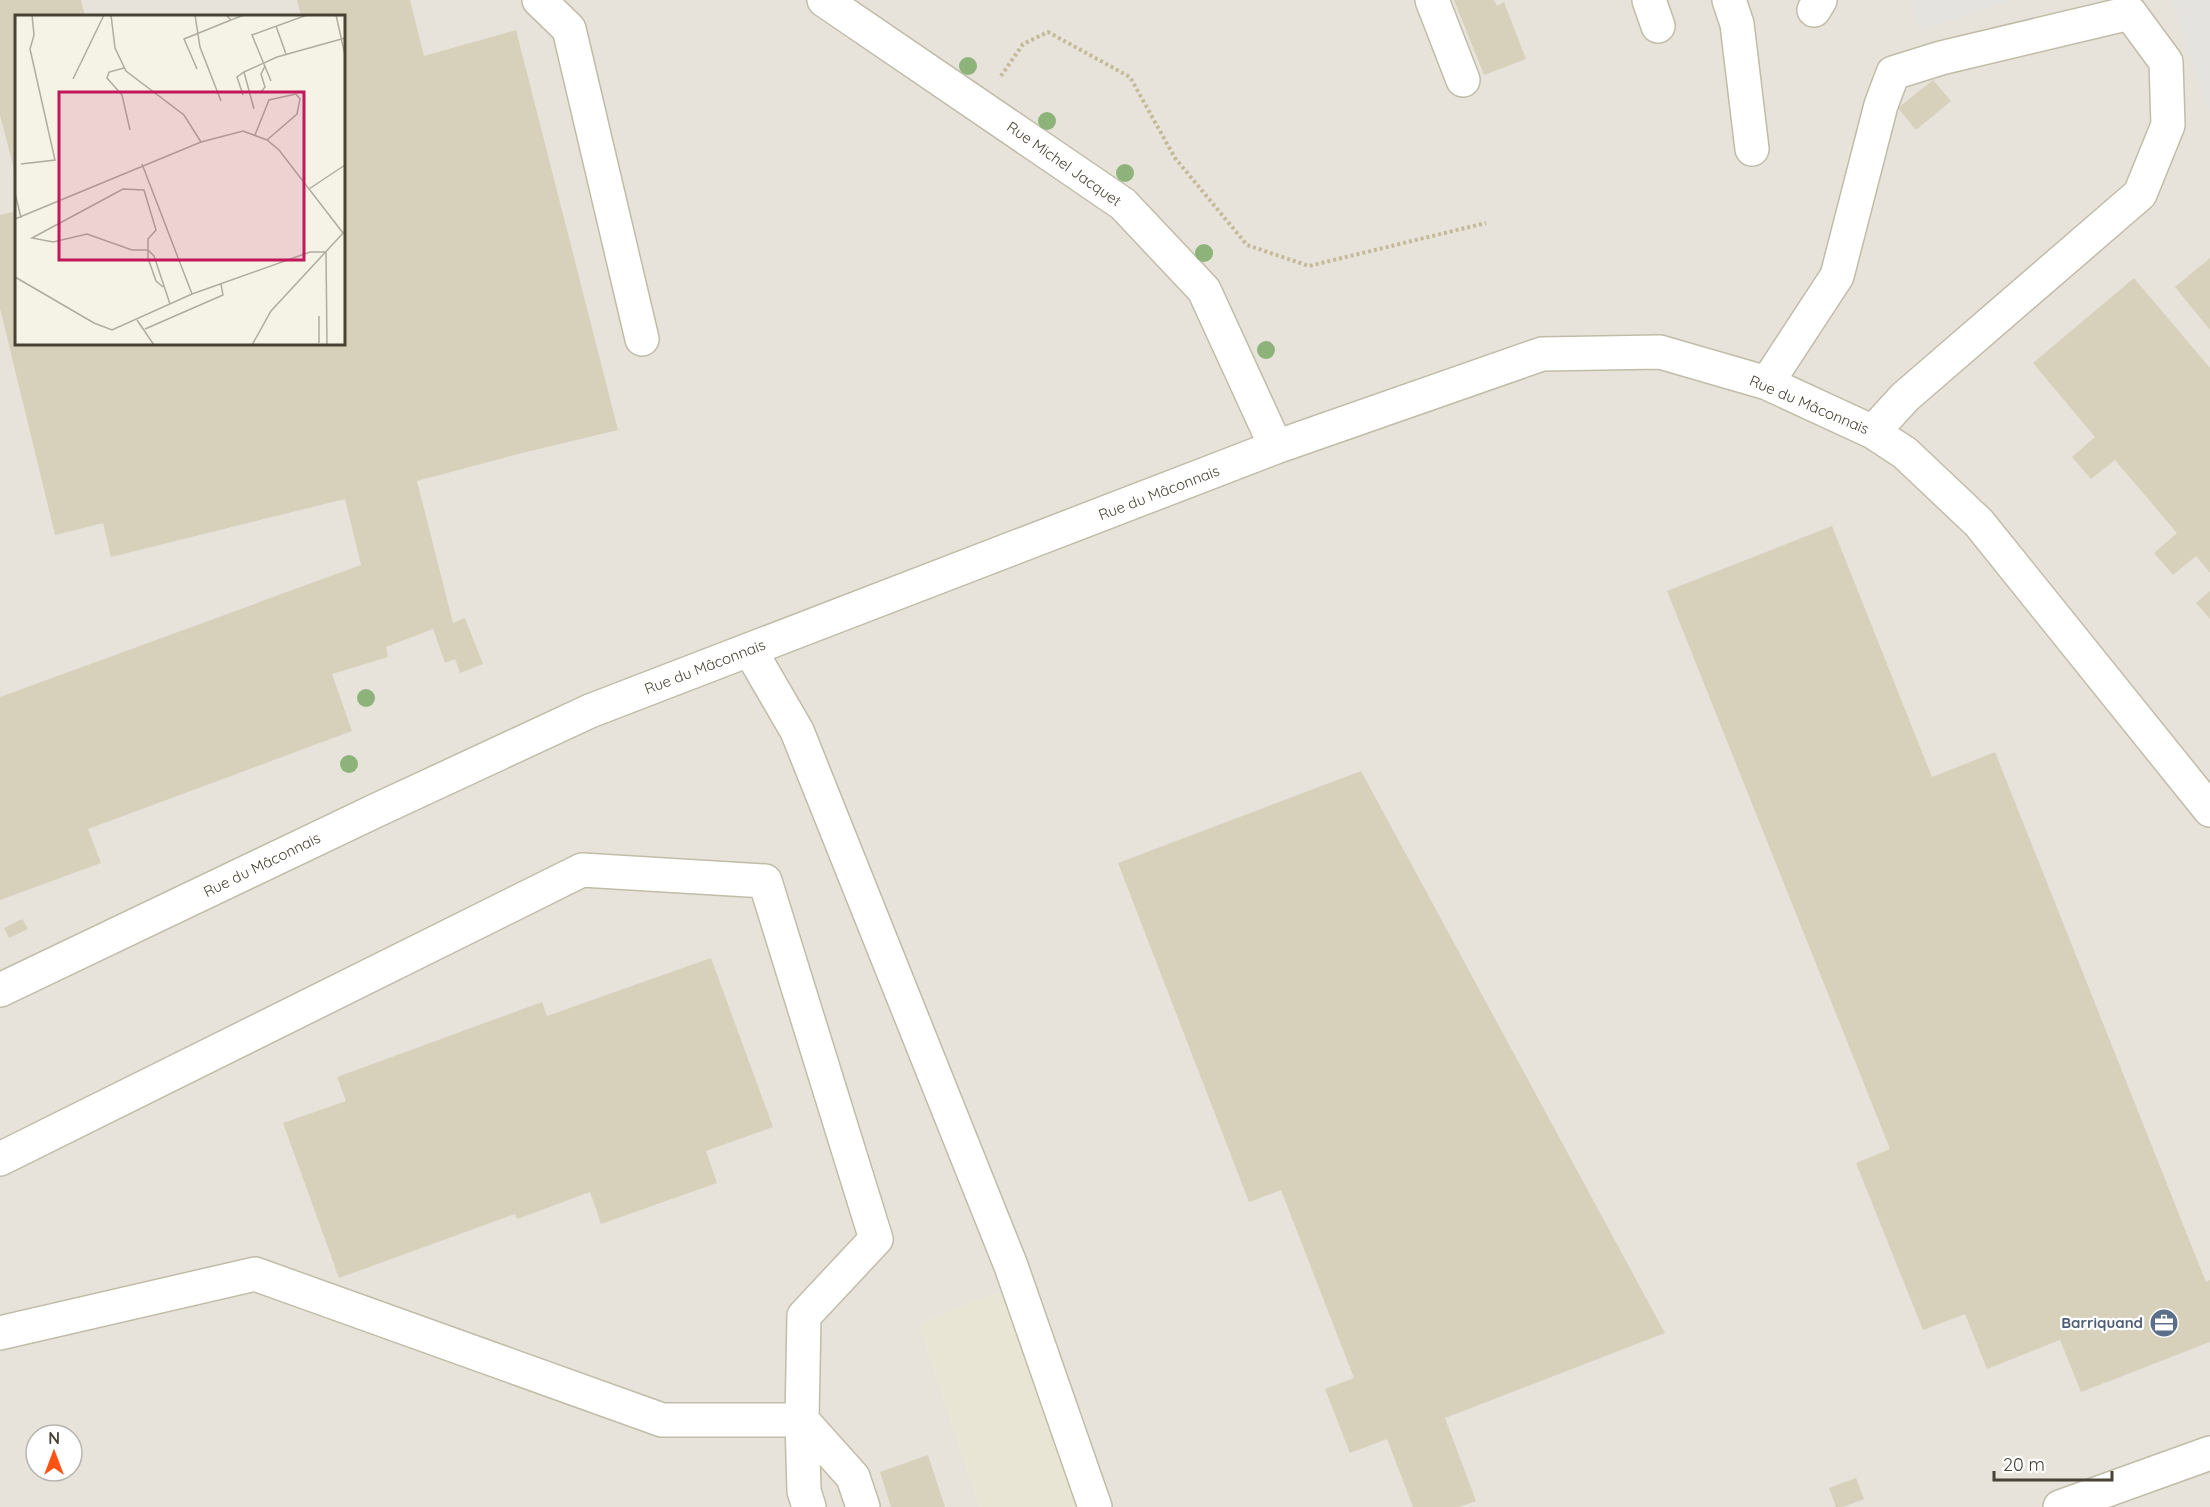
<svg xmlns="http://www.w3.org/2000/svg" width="2210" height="1507" font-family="Quicksand,sans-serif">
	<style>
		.residential { fill: #e9e5d4 }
		.industrial { fill: #e7e3db; fill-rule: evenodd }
		.parking { fill: #e5e3df }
		.building { fill: #d7d0bb }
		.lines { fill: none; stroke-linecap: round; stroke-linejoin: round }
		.minor-casing { stroke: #c1bca8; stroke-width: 36 }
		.path { stroke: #c4ba98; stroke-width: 4; stroke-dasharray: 3 3; stroke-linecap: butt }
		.minor { stroke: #fff; stroke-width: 33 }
		.tree { fill: #8eb37a }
		.labels { text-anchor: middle; stroke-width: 4.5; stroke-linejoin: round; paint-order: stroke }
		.street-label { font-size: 15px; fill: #484335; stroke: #fff }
		.service-label { font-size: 15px; font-weight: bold; fill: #4e5e75; stroke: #fff; text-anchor: end }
		.inset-road { fill: none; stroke: #b0ac9f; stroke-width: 1.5 }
		.view { fill: #c2185b; fill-opacity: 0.15; stroke: #c2185b; stroke-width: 3 }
		.inset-edge { fill: none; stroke: #484335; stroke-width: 3 }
	</style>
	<rect width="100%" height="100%" fill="#f5f2e6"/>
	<path class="residential" d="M1006,1290l77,217h-103l-61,-184z"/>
	<path class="industrial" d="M0,0h2210v1507h-1127l-77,-217 -87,33 61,184h-980zM16,16h328v328h-328zM36,1435h36v36h-36z"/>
	<path class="parking" d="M1911,0h102l-92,30z
		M2172,0h38v112z"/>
	<path class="building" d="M0,0h81l4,16h-69v161l-16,-62z
		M297,0h113l14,56 92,-26 102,400 -96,23 -105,28 36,142 12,-5 18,46 -23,9 -5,-14 -10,4 -12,-34 -47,18 2,10 -56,17 20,57 -264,98 13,34 -101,37v-203l361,-132 -16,-66 -234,58 -8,-34 -48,12 -55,-227v-93l16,-4v133h328v-328h-43z
		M1454,0h40l3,6 7,-4 22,57 -42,16z
		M1933,80l18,21 -35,29 -18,-22z
		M2210,258v72l-35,-43z
		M2134,278l76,90v205l-14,-17 -23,19 -19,-22 23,-20 -62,-73 -24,19 -19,-22 23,-20 -62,-74z
		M1832,526l100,251 63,-25 211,530 4,-2v62l-129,50 -21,-52 -73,29 -22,-55 -42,16 -67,-167 34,-14 -223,-558z
		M2210,591v28l-14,-16z
		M1361,771l304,562 -220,85 31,83 -17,6h-46l-26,-68 -37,14 -25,-64 29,-11 -73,-188 -32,12 -131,-339z
		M22,919l6,10 -19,9 -5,-10z
		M711,958l62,169 -67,24 11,32 -116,41 -11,-32 -73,27 -2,-5 -176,64 -56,-155 63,-22 -9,-24 205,-75 5,14z
		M928,1455l17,52h-54l-11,-35z
		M1856,1478l8,21 -21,8h-7l-7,-19z"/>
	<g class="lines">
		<g class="minor-casing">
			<path id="minor" d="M539,0l30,29 73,310
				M824,0l299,204 81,86 72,157
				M1432,0l31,80
				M1649,0l9,26
				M1729,0l8,24 15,125
				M1814,10l6,-10
				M1767,383l70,-107 44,-171 12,-32 48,-15 189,-45 36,49 2,63 -28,69 -235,203 -32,35
				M750,650l47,81 214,535 84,241
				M0,990l377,-180 213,-99 686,-264 266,-93 118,-2 107,31 106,49 32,21 74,70 231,287
				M0,1159l582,-289 183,11 111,358 -72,77 -2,104 2,71 5,16
				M0,1333l255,-59 407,146h140l51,57 10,30
				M2060,1507l150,-54"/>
		</g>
		<path class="path" d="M1001,76l22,-32 25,-12 82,45 45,81 72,87 62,21 177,-43"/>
		<use href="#minor" class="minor"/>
	</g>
	<g class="tree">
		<circle cx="968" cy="66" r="9"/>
		<circle cx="1047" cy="121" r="9"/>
		<circle cx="1125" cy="173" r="9"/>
		<circle cx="1204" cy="253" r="9"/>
		<circle cx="1266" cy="350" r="9"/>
		<circle cx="366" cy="698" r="9"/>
		<circle cx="349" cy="764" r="9"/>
	</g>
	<defs>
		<g id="office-disc" transform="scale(1.5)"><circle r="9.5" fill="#5c6f8a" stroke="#fff"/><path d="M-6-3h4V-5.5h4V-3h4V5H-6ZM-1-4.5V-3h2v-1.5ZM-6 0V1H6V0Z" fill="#fff"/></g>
	</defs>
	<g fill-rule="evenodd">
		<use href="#office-disc" x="2164" y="1323"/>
	</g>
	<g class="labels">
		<g class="street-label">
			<text transform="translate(1064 164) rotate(35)" y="5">Rue Michel Jacquet</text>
			<text transform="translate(1809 405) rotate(23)" y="5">Rue du Mâconnais</text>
			<text transform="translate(1159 493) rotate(-21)" y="5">Rue du Mâconnais</text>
			<text transform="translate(705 667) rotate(-21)" y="5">Rue du Mâconnais</text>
			<text transform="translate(262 865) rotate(-26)" y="5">Rue du Mâconnais</text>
		</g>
		<g class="service-label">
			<text x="2143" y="1328">Barriquand</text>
		</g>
	</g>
	<g transform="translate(15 15)">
		<rect width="330" height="330" fill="#f5f2e6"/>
		<path class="inset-road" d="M96,0l4,33 11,23 58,44 17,27M180,0l5,32 21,54M211,0l5,5 13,-5M321,0l9,40M261,11l10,28M109,53l-15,4 -2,6 15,17 8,35M182,54l-13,-30 47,-19M229,57l10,37M58,64l31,-64M256,66l-19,-46 55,-20M245,78l5,-6 -4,-13 4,-8M228,80l-6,-18 7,-5 33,-15 68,-19M240,120l14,-35 27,-6 4,5 -3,15 -30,26M6,149l34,-4 -25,-111 4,-14 -2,-20M127,149l50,130M294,174l36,-24M0,178l6,25M0,204l186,-77 42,-11 24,9 12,10 64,83M0,262l79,46 18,7 80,-36 118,-42h16l1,93M148,272l-7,-6 -8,-23v-19l8,-9 -12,-40 -21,-1 -91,49 21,4 34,-8 45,16h16l6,6 16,48M122,305l17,25M130,314l78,-34 -2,-11M304,328v-27M237,330l19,-34 74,-80"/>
		<path class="view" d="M44,77h245v168h-245z"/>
		<rect width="330" height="330" class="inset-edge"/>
	</g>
	<g transform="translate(54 1453)"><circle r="28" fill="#ffffff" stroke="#b6b4ae" stroke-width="1.5"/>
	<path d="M0-4.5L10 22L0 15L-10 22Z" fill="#ff5313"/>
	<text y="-9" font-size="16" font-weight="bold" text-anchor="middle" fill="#484335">N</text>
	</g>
	<path d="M1994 1471v9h118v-9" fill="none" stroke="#484335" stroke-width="3"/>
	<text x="2003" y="1471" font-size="18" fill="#484335" stroke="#ffffff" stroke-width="4.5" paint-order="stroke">20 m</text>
</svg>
